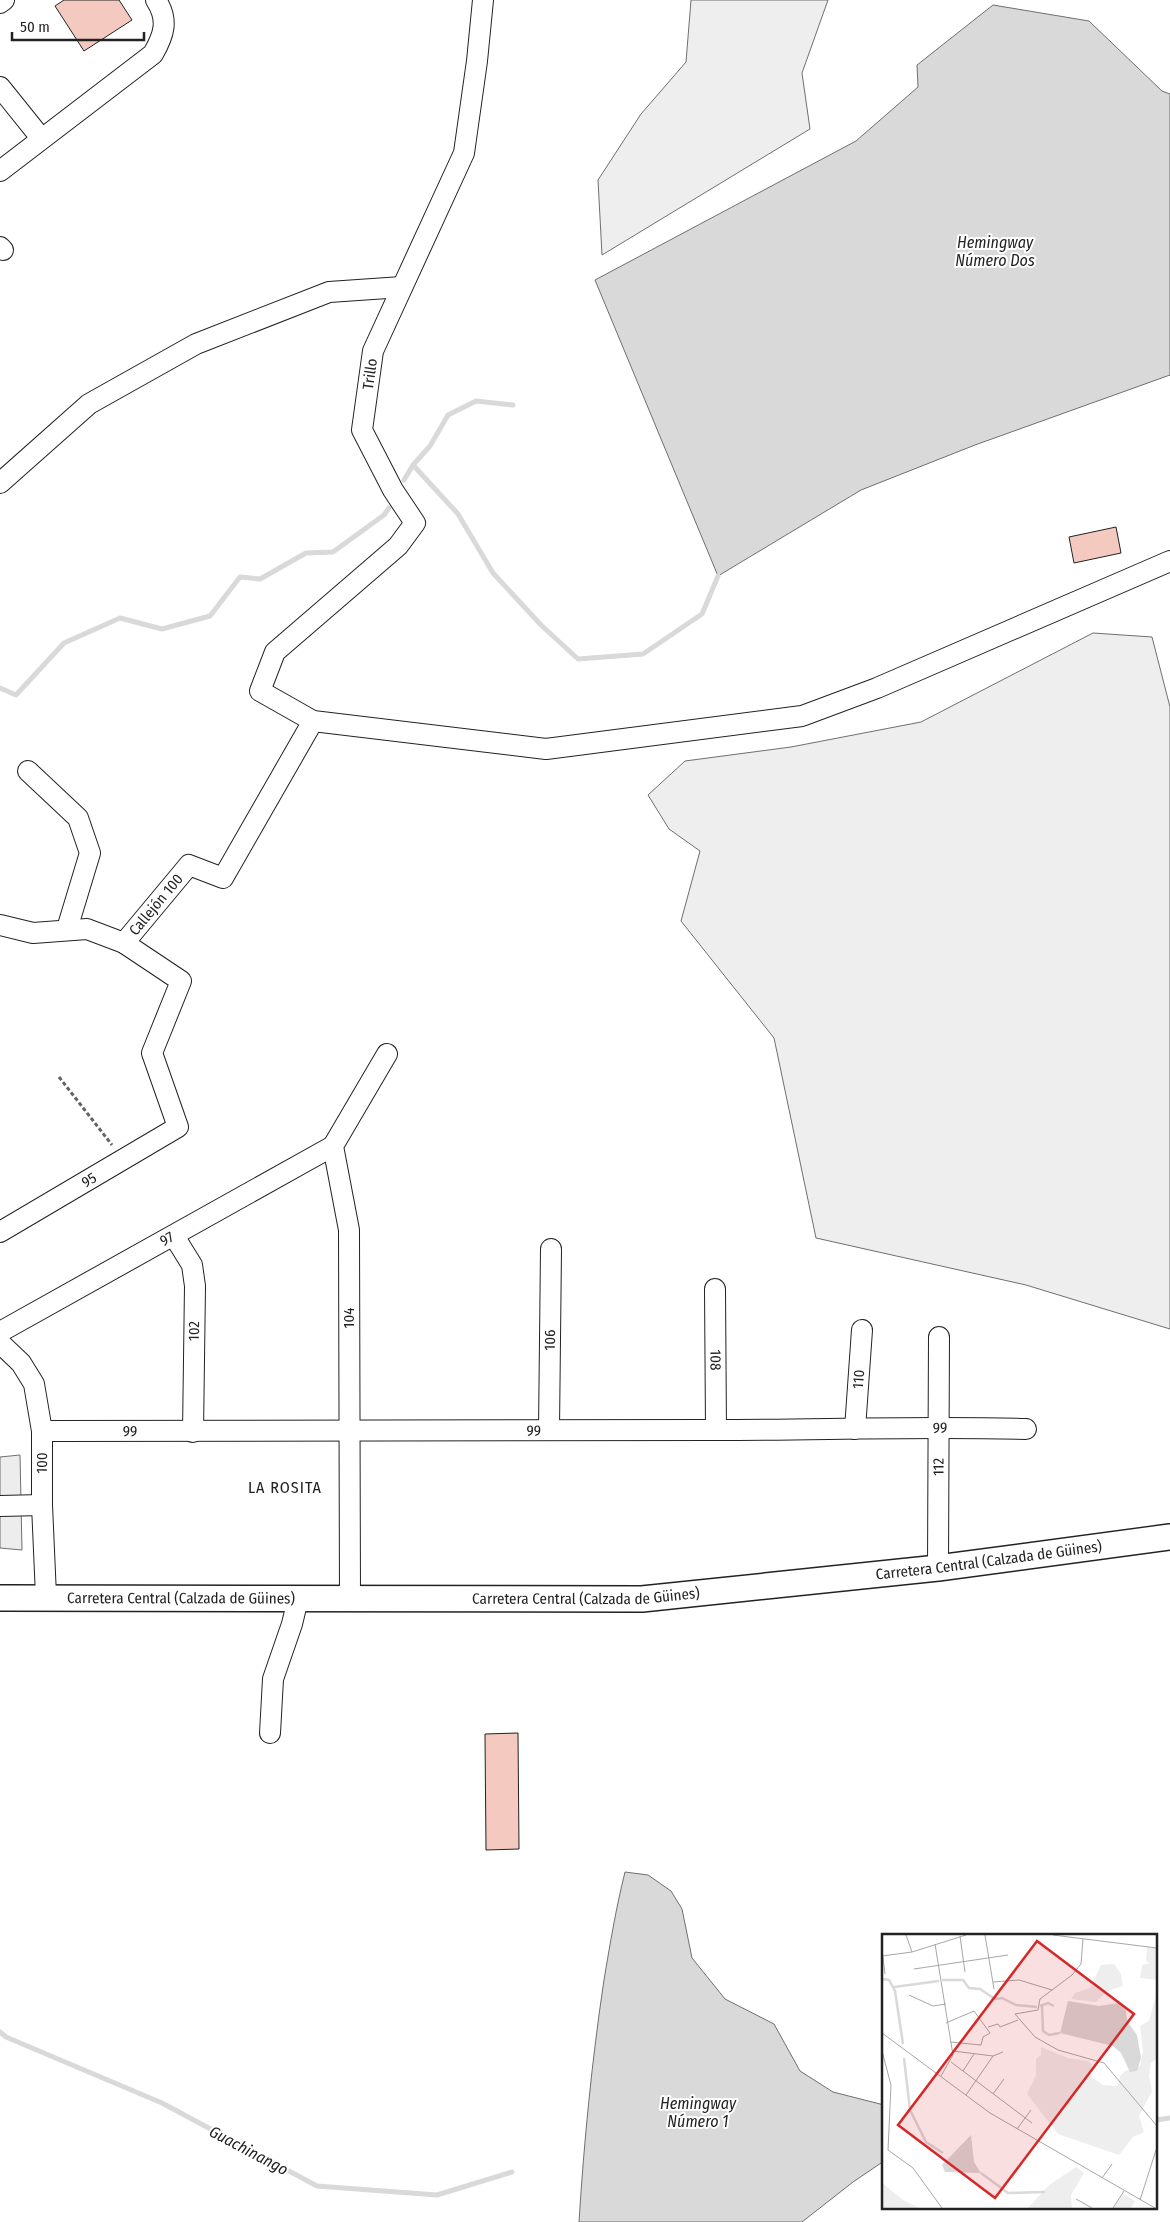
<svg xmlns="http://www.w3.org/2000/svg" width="1170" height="2222" font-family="'Fira Sans Condensed',sans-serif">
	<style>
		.green { fill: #eee; stroke: #6f6f6f }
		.parking { fill: #ededed; stroke: #6f6f6f }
		.water { fill: #d9d9d9; stroke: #6f6f6f }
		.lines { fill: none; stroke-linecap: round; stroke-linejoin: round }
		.stream { stroke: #d9d9d9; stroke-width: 5 }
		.building { fill: #f3c9c0; stroke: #222 }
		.minor-casing { stroke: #222; stroke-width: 22 }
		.major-casing { stroke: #222; stroke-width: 28 }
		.path { stroke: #646464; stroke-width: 3; stroke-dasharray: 4 2.5; stroke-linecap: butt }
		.minor { stroke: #fff; stroke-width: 20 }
		.major { stroke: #fff; stroke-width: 25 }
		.labels { text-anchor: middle; stroke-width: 4; stroke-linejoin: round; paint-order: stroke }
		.street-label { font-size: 15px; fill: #222; stroke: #fff }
		.water-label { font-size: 16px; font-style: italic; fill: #222; stroke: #fff }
		.neighbourhood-label { font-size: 16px; letter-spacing: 1px; fill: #222; stroke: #fff }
		.inset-river { fill: none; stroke: #d9d9d9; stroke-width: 2.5 }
		.inset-road { fill: none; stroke: #a7a7a7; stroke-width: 1 }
		.view { fill: #d62828; fill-opacity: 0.15; stroke: #d62828; stroke-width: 2.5 }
		.inset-edge { fill: none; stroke: #222; stroke-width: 2.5 }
	</style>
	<rect width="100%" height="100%" fill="#fff"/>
	<path class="green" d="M691,0h137l-26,73 8,56 -208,126 -4,-75 43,-66 45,-52z
		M1093,633l59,4 18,70v622l-144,-44 -210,-47 -42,-200 -93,-117 19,-70 -31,-22 -21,-34 37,-34 106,-14 130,-25z"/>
	<path class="parking" d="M20,1455l2,95 -22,-2v-91z"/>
	<path class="water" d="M993,5l96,16 73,70 8,3v281l-195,70 -114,45 -143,86 -123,-296 261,-139 62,-54 -1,-22z
		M625,1872l23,3 23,16 11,18 10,49 33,41 49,25 26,47 33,21 51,13v56l-31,21 -51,40h-223c5,-81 13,-162 25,-242 6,-36 12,-72 21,-108z"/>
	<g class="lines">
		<path class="stream" d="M413,465l45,49 35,59 48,52 37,34 65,-5 59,-40 16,-38
			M404,480l9,-15 17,-19 18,-31 28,-14 37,4
			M0,688l16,7 48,-52 56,-25 42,11 48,-13 30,-39 20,2 46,-26 27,-1 51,-37 5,-7
			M0,2032l6,5 156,66 155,83 120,9 75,-23
			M1156,2120l14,-2"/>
	</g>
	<path class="building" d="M64,0h55l13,20 -48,31 -29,-45z
		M1116,527l5,26 -47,10 -5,-26z
		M518,1733l1,116 -33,1 -1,-116z"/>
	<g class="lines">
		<g class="minor-casing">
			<g id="minor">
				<path d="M483,0l-6,61 -13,92 -91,198 -11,79 31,60 22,33 -17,23 -123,106 -15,39 53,30 233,28 256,-33 75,-28 293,-127"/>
				<path d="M0,3l4,-3"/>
				<path d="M0,87l41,51"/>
				<path d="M0,171l153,-117c11,-19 16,-34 3,-54"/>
				<path d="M0,247l3,3"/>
				<path d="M0,483l89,-79 107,-60 133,-52 73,-5"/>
				<path d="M28,771l50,47 12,35 -23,76"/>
				<path d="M0,925l33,8 54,-4 37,14 57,38 -29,72 26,74 -178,105"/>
				<path id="s1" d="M124,943l65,-78 34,13 90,-157"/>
				<path d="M174,1236l18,29 3,21 -2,146"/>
				<path id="s2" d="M715,1289l1,141"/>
				<path id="s3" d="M0,1332l333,-186"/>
				<path d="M0,1343l21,20 13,21 8,47v74l4,91"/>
				<path id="s4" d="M855,1429l7,-99"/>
				<path id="s5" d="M549,1430l2,-181"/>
				<path id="s6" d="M42,1431c224,1 448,0 673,-1 104,0 207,-4 311,-1"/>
				<path d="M0,1506l42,-1"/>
				<path id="s7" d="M938,1568l1,-231"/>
				<path d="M350,1599l-1,-369 -16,-84 54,-92"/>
				<path d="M270,1733l3,-54 19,-55 6,-25"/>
			</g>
		</g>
		<g class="major-casing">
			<g id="major">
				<path id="s8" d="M0,1598l642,1 296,-31 232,-31"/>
			</g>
		</g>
		<path class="path" d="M59,1077l53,68"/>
		<use href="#minor" class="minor"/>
		<use href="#major" class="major"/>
	</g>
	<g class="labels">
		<g class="street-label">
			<text transform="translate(370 374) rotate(-82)" y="5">Trillo</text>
			<text dy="5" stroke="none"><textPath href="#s1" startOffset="50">Callejón 100</textPath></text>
			<text transform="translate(89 1180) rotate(-31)" y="5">95</text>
			<text dy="5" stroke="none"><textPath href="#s3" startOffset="191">97</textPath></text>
			<text transform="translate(349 1318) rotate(-90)" y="5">104</text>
			<text transform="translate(194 1331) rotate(-89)" y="5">102</text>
			<text dy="5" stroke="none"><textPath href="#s5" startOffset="90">106</textPath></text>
			<text dy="5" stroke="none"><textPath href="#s2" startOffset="71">108</textPath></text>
			<text dy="5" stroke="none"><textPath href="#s4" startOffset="50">110</textPath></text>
			<text dy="5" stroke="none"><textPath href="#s6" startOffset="898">99</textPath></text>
			<text dy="5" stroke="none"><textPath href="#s6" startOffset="88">99</textPath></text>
			<text dy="5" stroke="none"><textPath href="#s6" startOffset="492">99</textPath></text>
			<text transform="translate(42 1463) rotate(-89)" y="5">100</text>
			<text dy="5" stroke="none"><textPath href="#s7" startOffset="101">112</textPath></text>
			<text dy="5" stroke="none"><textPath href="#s8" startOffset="991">Carretera Central (Calzada de Güines)</textPath></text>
			<text dy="5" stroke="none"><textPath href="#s8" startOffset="586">Carretera Central (Calzada de Güines)</textPath></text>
			<text dy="5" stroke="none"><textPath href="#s8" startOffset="181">Carretera Central (Calzada de Güines)</textPath></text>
		</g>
		<g class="water-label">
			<text x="995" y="248">Hemingway<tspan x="995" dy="18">Número Dos</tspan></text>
			<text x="698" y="2109">Hemingway<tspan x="698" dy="18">Número 1</tspan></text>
			<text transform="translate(249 2150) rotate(28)" y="6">Guachinango</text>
		</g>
		<g class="neighbourhood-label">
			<text x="285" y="1493">LA ROSITA</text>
		</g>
	</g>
	<g transform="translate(882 1934)">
		<rect width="275" height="275" fill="#fff"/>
		<path d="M265,13l10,1v32l-17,-2 2,-13 8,-2 -4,-2zM232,30l7,10 2,12 -16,5 -11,11 -25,-3 4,-6 15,-5 11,-23zM275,58v66l-6,5 -2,13 3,15 -13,25 5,16 -11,5 -14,18 -61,-21 -31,-40 9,-19v-16l5,-4v-8l27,11 20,3 4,4 -3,10 14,10 15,1 2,-10 5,-5 15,-5 3,-15 -3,-25 9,-5zM194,233l8,6 -13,22 1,13h-44l21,-23zM0,249l21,17 16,8h-37zM241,260l12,7 -4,7h-17z" fill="#eee"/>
		<path d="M186,67l31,5 20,-3 7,7 1,11 10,14 4,23 -4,13 -7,1 -9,-19 -8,-7 -53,-13zM89,201l3,27 7,11 -36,-1 -3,-7z" fill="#d9d9d9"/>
		<path class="inset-river" d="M0,45l7,1 6,11 8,53M60,46h21l6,8 11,1 15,10 7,-1 14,7 21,2M12,53l45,-6M160,71l1,26 6,4 11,-2M158,72l8,-3 6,3M22,124l6,52 16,32 17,11M99,239l27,20 37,-1"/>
		<path class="inset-road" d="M24,1l6,17M103,1l9,54M171,1l104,13M78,2l5,36M201,5l-2,25 -9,11 -32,24 -2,11 -23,4 20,23 23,13 46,13 53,63M53,10l18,111 -12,21M0,16l3,24M0,22l30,-4 54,-17M32,35l94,-14M111,48l26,-2 33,10M27,61l24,11 13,-2M64,89l28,-12 16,22 -7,4 -2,8 -31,-3M106,93l10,-3 2,3 18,-7M0,99l108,80 165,95M0,117l9,34 -3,65 25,18 29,40M71,117l40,5M69,128l81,61M81,137l11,-17M111,160l11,-15M84,161l27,-39 10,-4M135,195l14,-19M220,244l10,-14M194,265l16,9M258,266l17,-53M231,274l11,-17"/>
		<path class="view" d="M155,7l97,73 -139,184 -97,-73z"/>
		<rect width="275" height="275" class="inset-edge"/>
	</g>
	<path d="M12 32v8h132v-8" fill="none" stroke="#222222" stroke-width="2.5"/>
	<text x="20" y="32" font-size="15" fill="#222222" stroke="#ffffff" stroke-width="4" paint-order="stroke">50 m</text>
</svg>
